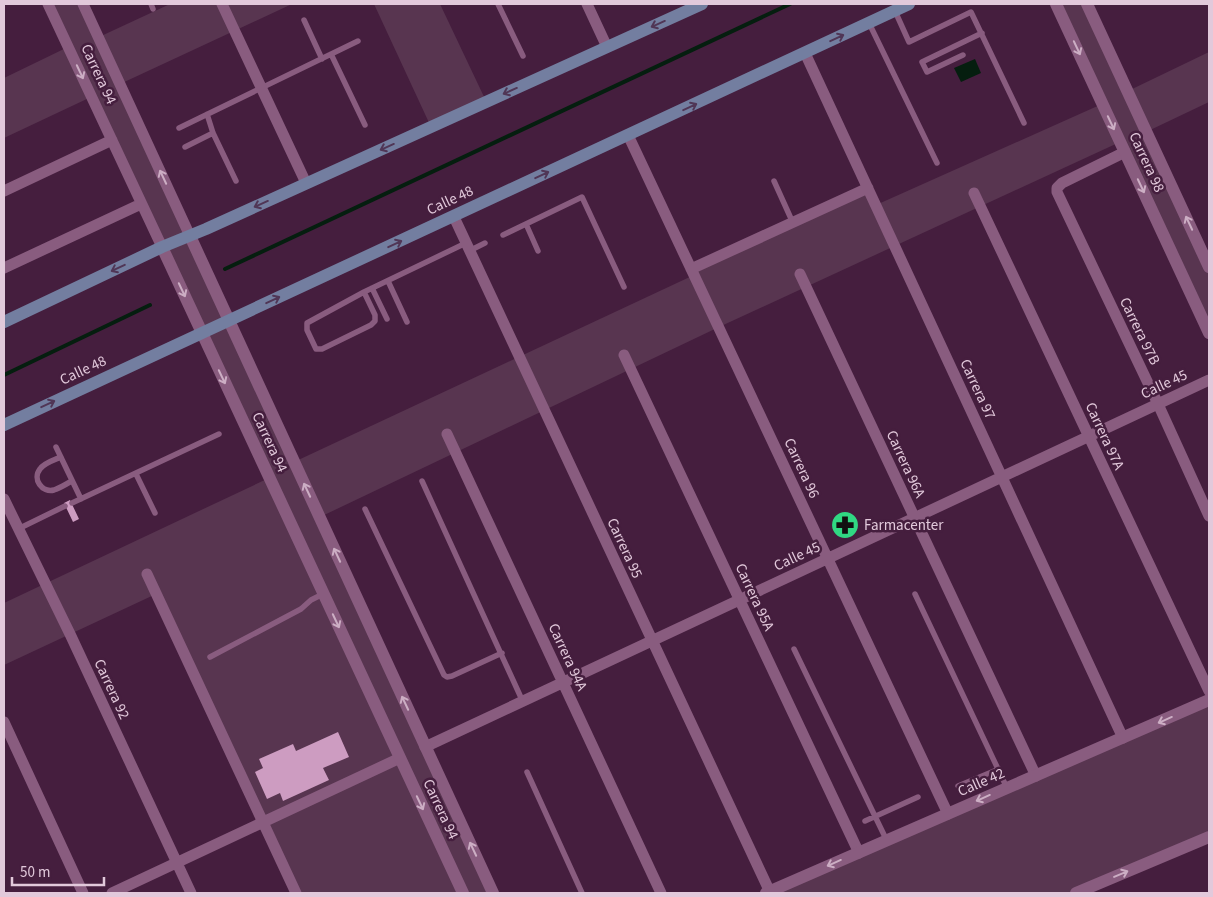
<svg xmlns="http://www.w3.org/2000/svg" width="1213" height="897" font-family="'Source Sans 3',sans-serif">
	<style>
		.green { fill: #583550 }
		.water { fill: #051e0f }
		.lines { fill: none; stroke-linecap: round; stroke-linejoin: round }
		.stream { stroke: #051e0f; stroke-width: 4 }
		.building { fill: #cd9cc1 }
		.service { stroke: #895c7f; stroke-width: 5.5 }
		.minor { stroke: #895c7f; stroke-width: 11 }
		.tertiary { stroke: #895c7f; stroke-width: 12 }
		.secondary { stroke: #737ea0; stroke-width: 12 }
		.oneway { stroke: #503656 }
		.oneway2 { stroke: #ccaec4 }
		.labels { text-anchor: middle; stroke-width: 5; stroke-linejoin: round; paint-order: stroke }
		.street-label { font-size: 15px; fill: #e2c9db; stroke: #451e3e }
		.poi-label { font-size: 15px; fill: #e2c9db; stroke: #451e3e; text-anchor: start }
	</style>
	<rect width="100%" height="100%" fill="#451e3e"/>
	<path class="green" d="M48,4h35l16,33 71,-33h122l-172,80 174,378 400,-187 -3,-6 177,-81 8,17 226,-101 -46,-100h31l41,87 81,-39v50l-63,30 63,135v66l-89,-191 -401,185 -399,190 173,376h-197l-140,-299 -152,71v-62l265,-125 -178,-381 -87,41v-60l64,-31z
		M374,4h66l46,97 -55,26z
		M1209,700v137l-133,56h-310z"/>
	<path class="water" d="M975,59l6,14 -20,9 -7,-14z"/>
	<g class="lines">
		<path class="stream" d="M225,269l565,-265
			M4,375l146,-70"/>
	</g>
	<path class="building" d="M70,500l9,19 -6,3 -9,-19z
		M852,516l4,9 -18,8 -4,-8z
		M338,732l11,25 -26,11 6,12 -46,21 -3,-8 -13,6 -12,-27 8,-4 -4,-9 34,-15 3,7z"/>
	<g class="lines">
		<path class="service" d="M151,4l2,5
			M498,4l25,52
			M895,11l14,31 62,-30 53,111
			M304,20l18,39
			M869,23l68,140
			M331,54l34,71
			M963,55l-36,17 -5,-10 60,-29
			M207,114l6,19 23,48
			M179,128l179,-87
			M185,147l28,-14
			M774,181l19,42
			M526,224l12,27
			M503,235l79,-38 42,90
			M469,251l16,-8
			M388,281l19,41
			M372,288l15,31
			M364,292l11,23v6l-4,4 -49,24h-6l-9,-19v-7l57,-31 102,-49
			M56,447l25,52
			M61,457c-7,3 -17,6 -21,12 -8,10 2,24 14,21 6,-2 12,-6 18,-9
			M136,474l19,39
			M422,481l101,221
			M72,503l147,-69
			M365,509l79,166 3,2 5,-1 50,-23
			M18,529l47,-23
			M915,594l92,194
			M794,649l93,192
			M210,657l91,-48 10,-9 12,-6
			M527,772l55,121
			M958,786l41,-17
			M865,821l53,-24"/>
		<path class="minor" d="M48,4l114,243
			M83,4l107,232
			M222,4l84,179
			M587,4l20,43
			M805,53l318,685
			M628,135l320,679
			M1125,152l-63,31 -5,5v4l101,212 51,112
			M4,191l108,-51
			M974,193l235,498
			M454,217l316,675
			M4,268l137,-64
			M691,269l177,-81
			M800,274l236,502
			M624,355l235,498
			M447,434l214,459
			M4,499l66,135 121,259
			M147,574l149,319
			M4,722l79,171
			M425,747l784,-367
			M112,893l288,-135"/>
		<path class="tertiary" d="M1056,4l153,329
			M1087,4l122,263
			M190,236l303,657
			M162,247l301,646
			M766,893l443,-193
			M1076,893l133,-56"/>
		<path class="secondary" d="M4,322l158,-75 44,-18 496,-225
			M4,425l905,-421"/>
	</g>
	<defs><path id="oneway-shaft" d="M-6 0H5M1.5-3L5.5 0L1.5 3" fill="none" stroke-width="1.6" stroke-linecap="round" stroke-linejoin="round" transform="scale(1.25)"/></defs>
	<g class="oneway">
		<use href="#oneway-shaft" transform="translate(658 24) rotate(156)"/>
		<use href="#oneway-shaft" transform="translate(837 38) rotate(-25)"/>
		<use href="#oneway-shaft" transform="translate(510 91) rotate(156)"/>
		<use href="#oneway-shaft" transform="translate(690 107) rotate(-25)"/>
		<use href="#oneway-shaft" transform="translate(387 147) rotate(156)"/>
		<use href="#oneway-shaft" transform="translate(542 175) rotate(-25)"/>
		<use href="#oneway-shaft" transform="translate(261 204) rotate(156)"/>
		<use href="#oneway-shaft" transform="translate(395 244) rotate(-25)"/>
		<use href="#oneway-shaft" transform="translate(118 268) rotate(155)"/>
		<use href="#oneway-shaft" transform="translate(273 300) rotate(-25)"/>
		<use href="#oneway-shaft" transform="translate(48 404) rotate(-25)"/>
	</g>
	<g class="oneway2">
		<use href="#oneway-shaft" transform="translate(1077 48) rotate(65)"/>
		<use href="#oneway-shaft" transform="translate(80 72) rotate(65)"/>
		<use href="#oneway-shaft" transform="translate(1111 123) rotate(65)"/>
		<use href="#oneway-shaft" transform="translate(163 177) rotate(-115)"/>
		<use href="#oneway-shaft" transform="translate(1141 186) rotate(65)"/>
		<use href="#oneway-shaft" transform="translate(1189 223) rotate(-115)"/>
		<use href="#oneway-shaft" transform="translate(182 290) rotate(65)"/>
		<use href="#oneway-shaft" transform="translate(222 377) rotate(65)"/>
		<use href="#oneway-shaft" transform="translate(307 490) rotate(-115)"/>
		<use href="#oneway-shaft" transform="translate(337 555) rotate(-115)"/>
		<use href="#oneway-shaft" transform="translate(336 621) rotate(65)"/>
		<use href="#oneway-shaft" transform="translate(405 703) rotate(-115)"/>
		<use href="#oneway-shaft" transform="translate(1165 720) rotate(156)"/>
		<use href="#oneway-shaft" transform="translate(983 798) rotate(156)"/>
		<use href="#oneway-shaft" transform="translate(420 803) rotate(65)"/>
		<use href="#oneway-shaft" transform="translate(473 849) rotate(-115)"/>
		<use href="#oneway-shaft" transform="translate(834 863) rotate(156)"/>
		<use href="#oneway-shaft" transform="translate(1121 874) rotate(-23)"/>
	</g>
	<defs>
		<g id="pharmacy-disc" transform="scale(1.4375)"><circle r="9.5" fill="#30d883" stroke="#451e3e"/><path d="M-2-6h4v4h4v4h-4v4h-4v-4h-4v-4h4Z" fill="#111"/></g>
	</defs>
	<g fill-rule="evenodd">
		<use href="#pharmacy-disc" x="845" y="525"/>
	</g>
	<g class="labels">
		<g class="street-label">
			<text transform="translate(99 74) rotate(65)" y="5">Carrera 94</text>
			<text transform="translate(1147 162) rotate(65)" y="5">Carrera 98</text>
			<text transform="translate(450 200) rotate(-25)" y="5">Calle 48</text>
			<text transform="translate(1140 331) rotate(64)" y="5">Carrera 97B</text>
			<text transform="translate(83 370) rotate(-25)" y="5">Calle 48</text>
			<text transform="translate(1164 384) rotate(-25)" y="5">Calle 45</text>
			<text transform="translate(978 389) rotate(65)" y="5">Carrera 97</text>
			<text transform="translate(1105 436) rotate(65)" y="5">Carrera 97A</text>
			<text transform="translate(270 442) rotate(65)" y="5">Carrera 94</text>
			<text transform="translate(906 464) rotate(65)" y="5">Carrera 96A</text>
			<text transform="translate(802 468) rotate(65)" y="5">Carrera 96</text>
			<text transform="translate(625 548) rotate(65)" y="5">Carrera 95</text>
			<text transform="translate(797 556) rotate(-25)" y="5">Calle 45</text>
			<text transform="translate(755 597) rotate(65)" y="5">Carrera 95A</text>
			<text transform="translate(568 657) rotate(65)" y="5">Carrera 94A</text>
			<text transform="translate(112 689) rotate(65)" y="5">Carrera 92</text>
			<text transform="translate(981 782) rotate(-24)" y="5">Calle 42</text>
			<text transform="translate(441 809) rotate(65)" y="5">Carrera 94</text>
		</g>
		<g class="poi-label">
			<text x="864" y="530">Farmacenter</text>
		</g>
	</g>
	<rect width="1213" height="897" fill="none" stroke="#e2c9db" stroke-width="10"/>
	<path d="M12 877v8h92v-8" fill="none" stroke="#e2c9db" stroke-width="2.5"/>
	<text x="20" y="877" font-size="15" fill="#e2c9db" stroke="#451e3e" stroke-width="4" paint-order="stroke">50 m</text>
</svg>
